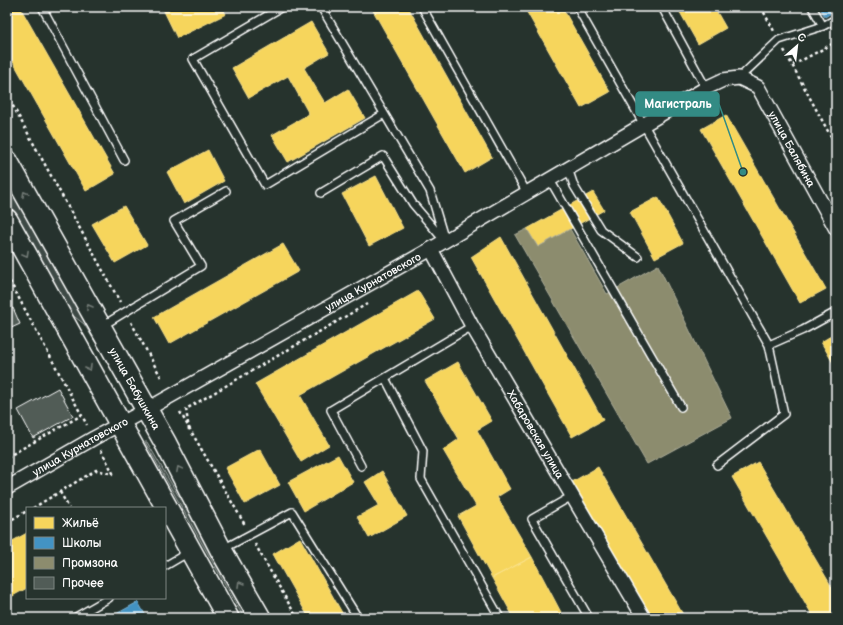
<svg xmlns="http://www.w3.org/2000/svg" width="843" height="625" font-family="'Balsamiq Sans',sans-serif">
	<style>
		.green { fill: #3e4944; stroke: #9ea4a2 }
		.homes { fill: #f6d55c; stroke: #f9e28d }
		.schools { fill: #4393c3; stroke: #7bb3d5 }
		.industry { fill: #8c8c6e; stroke: #aeae9a }
		.building { fill: #515c57; stroke: #fff }
		.lines { fill: none; stroke-linecap: round; stroke-linejoin: round }
		.lane-casing { stroke: #fff; stroke-width: 10 }
		.street-casing { stroke: #fff; stroke-width: 16 }
		.primary-casing { stroke: #fff; stroke-width: 24 }
		.path { stroke: #fff; stroke-width: 2.5; stroke-dasharray: 3 3; stroke-linecap: butt }
		.lane { stroke: #26332d; stroke-width: 7 }
		.street { stroke: #26332d; stroke-width: 13 }
		.primary { stroke: #26332d; stroke-width: 21 }
		.oneway { stroke: #727a76 }
		.labels { text-anchor: middle; stroke-width: 4; stroke-linejoin: round; paint-order: stroke }
		.street-label { font-size: 11px; fill: #fff; stroke: #26332d }
		.leader { fill: none; stroke: #338b84; stroke-width: 1.5 }
		.callout-dot { fill: #338b84; stroke: #26332d; stroke-width: 1.5 }
		.callout { fill: #338b84; stroke: #338b84; stroke-width: 1.5 }
		.callout-label { font-size: 12px; text-anchor: middle; font-weight: bold; fill: #fff }
	</style>
	<rect width="100%" height="100%" fill="#26332d"/>
	<filter id="ink" filterUnits="userSpaceOnUse"><feTurbulence type="fractalNoise" baseFrequency=".025" numOctaves="2"/><feDisplacementMap in="SourceGraphic" scale="8" xChannelSelector="R" yChannelSelector="G"/><feConvolveMatrix kernelMatrix="1 2 1 2 8 2 1 2 1" color-interpolation-filters="sRGB"/></filter>
	<g filter="url(#ink)">
		<path class="green" d="M7,182l109,193 -32,-51 -13,-10 -64,-114z
			M145,442h2l31,53 10,6 65,117h-9z"/>
		<path class="homes" d="M7,7h13l95,167 -29,17 -79,-140z
			M162,7h60l4,7 -49,24z
			M371,7h37l84,150 -27,16z
			M524,7h38l48,85 -29,16z
			M677,7h37l12,21 -28,16z
			M311,22l18,31 -25,15 21,35 23,-14 17,29 -77,44 -16,-27 37,-21 -21,-38 -39,22 -17,-30z
			M726,115l100,174 -26,14 -99,-174z
			M208,150l16,31 -40,23 -17,-32z
			M376,176l27,52 -34,18 -27,-52z
			M593,192l11,18 -66,37 -11,-18z
			M658,197l25,46 -28,15 -25,-46z
			M124,206l23,39 -32,18 -23,-39z
			M501,237l102,183 -31,17 -101,-180z
			M283,244l16,27 -130,73 -15,-27z
			M418,291l17,28 -135,76 29,50 -28,17 -46,-78z
			M836,333v35l-15,-26z
			M458,362l34,59 -15,9 33,59 -13,8 35,60 -40,21 -34,-62 18,-10 -33,-56 16,-11 -34,-58z
			M260,449l20,36 -35,19 -20,-36z
			M338,455l15,27 -49,29 -16,-29z
			M758,462l78,132v21l-5,3h-17l-82,-141z
			M598,467l87,151h-36l-77,-136z
			M382,471l25,45 -38,22 -12,-21 22,-12 -14,-23z
			M27,533v55l-20,11v-55z
			M300,538l45,80h-36l-36,-64z
			M532,557l32,61h-50l-22,-40z"/>
		<path class="schools" d="M820,7h16v3l-11,7z
			M138,602l9,16h-38z"/>
		<path class="industry" d="M527,229l11,18 32,-18 37,65 51,-29 74,153 -85,46 -132,-229z"/>
		<path class="building" d="M13,308l7,16 -13,6v-19z
			M58,388l15,28 -40,22 -15,-28z"/>
		<g class="lines">
			<g class="lane-casing">
				<path id="lane" d="M42,7l82,153
					M282,7l-89,52 72,126 119,-71
					M321,7l109,184 15,50
					M422,7l105,186
					M577,7l192,338
					M662,7l44,81
					M823,26l13,-7
					M739,78l40,-38 44,-14 -11,-19
					M568,168l6,18 27,44 37,27
					M550,180l131,227
					M321,193l62,-37 30,48 29,34
					M102,326l99,-60 -27,-45 52,-30
					M385,378l38,73 -2,28 79,139
					M717,465l67,-51 -15,-69 34,-15 33,-18
					M361,466l-30,-56 141,-84
					M572,496l-40,23 57,99
					M223,549l69,-37 66,106
					M165,566l24,-14
					M74,618l35,-20"/>
			</g>
			<g class="street-casing">
				<g id="street">
					<path id="s1" d="M431,249l41,77 172,292"/>
					<path id="s2" d="M7,488l87,-50 52,-28 285,-161 275,-161 17,-8 16,-2 19,9 78,142"/>
				</g>
			</g>
			<g class="primary-casing">
				<g id="primary">
					<path id="s3" d="M7,161l159,283 55,106 39,68"/>
					<path d="M7,220l221,398"/>
				</g>
			</g>
			<path class="path" d="M761,7l13,24
				M784,50l52,96
				M793,65l43,-23
				M7,95l113,207
				M7,276l80,149
				M131,322l31,57
				M180,412l65,113
				M189,430l-3,-21 181,-105
				M101,450l13,25
				M7,457l75,-42
				M60,492l9,16
				M33,508l63,-38 17,4
				M7,522l20,-11
				M255,544l42,74"/>
			<use href="#lane" class="lane"/>
			<use href="#street" class="street"/>
			<use href="#primary" class="primary"/>
		</g>
		<defs><path id="oneway-chevron" d="M-2-3.5L2.5 0L-2 3.5" fill="none" stroke-width="1.6" stroke-linecap="round" stroke-linejoin="round"/></defs>
		<g class="oneway">
			<use href="#oneway-chevron" transform="translate(25 194) rotate(-119)"/>
			<use href="#oneway-chevron" transform="translate(26 254) rotate(61)"/>
			<use href="#oneway-chevron" transform="translate(89 307) rotate(-119)"/>
			<use href="#oneway-chevron" transform="translate(89 368) rotate(61)"/>
			<use href="#oneway-chevron" transform="translate(179 469) rotate(-118)"/>
			<use href="#oneway-chevron" transform="translate(240 584) rotate(-120)"/>
		</g>
	</g>
	<g class="labels">
		<g class="street-label">
			<text dy="4" stroke="none"><textPath href="#s2" startOffset="932">улица Балябина</textPath></text>
			<text dy="4" stroke="none"><textPath href="#s2" startOffset="420">улица Курнатовского</textPath></text>
			<text dy="4" stroke="none"><textPath href="#s3" startOffset="261">улица Бабушкина</textPath></text>
			<text dy="4" stroke="none"><textPath href="#s1" startOffset="213">Хабаровская улица</textPath></text>
			<text dy="4" stroke="none"><textPath href="#s2" startOffset="84">улица Курнатовского</textPath></text>
		</g>
	</g>
	<path class="leader" d="M743 172L719 104"/>
	<circle class="callout-dot" cx="743" cy="172" r="4"/>
	<rect class="callout" x="636" y="92" width="83" height="24" rx="4"/>
	<g class="callout-label">
		<text x="678" y="108">Магистраль</text>
	</g>
	<rect width="843" height="625" fill="none" stroke="#26332d" stroke-width="24"/>
	<rect x="12" y="12" width="819" height="601" fill="none" stroke="#fff" stroke-width="1.5" filter="url(#ink)"/>
	<rect x="26" y="507" width="140" height="92" fill="#26332d" stroke="#7d8581"/>
	<rect x="34" y="517" width="20" height="12" fill="#f6d55c" stroke="#7d8581"/>
	<text x="62" y="527" font-size="12" fill="#ffffff">Жильё</text>
	<rect x="34" y="537" width="20" height="12" fill="#4393c3" stroke="#7d8581"/>
	<text x="62" y="547" font-size="12" fill="#ffffff">Школы</text>
	<rect x="34" y="557" width="20" height="12" fill="#8c8c6e" stroke="#7d8581"/>
	<text x="62" y="567" font-size="12" fill="#ffffff">Промзона</text>
	<rect x="34" y="577" width="20" height="12" fill="#515c57" stroke="#7d8581"/>
	<text x="62" y="587" font-size="12" fill="#ffffff">Прочее</text>
	<g transform="translate(797 46) rotate(28)" stroke="#26332d" stroke-width="3" paint-order="stroke">
	<path d="M0-3L7 15L0 10L-7 15Z" fill="#ffffff"/>
	<text y="-6" font-size="11" font-weight="bold" text-anchor="middle" fill="#ffffff">С</text>
	</g>
</svg>
